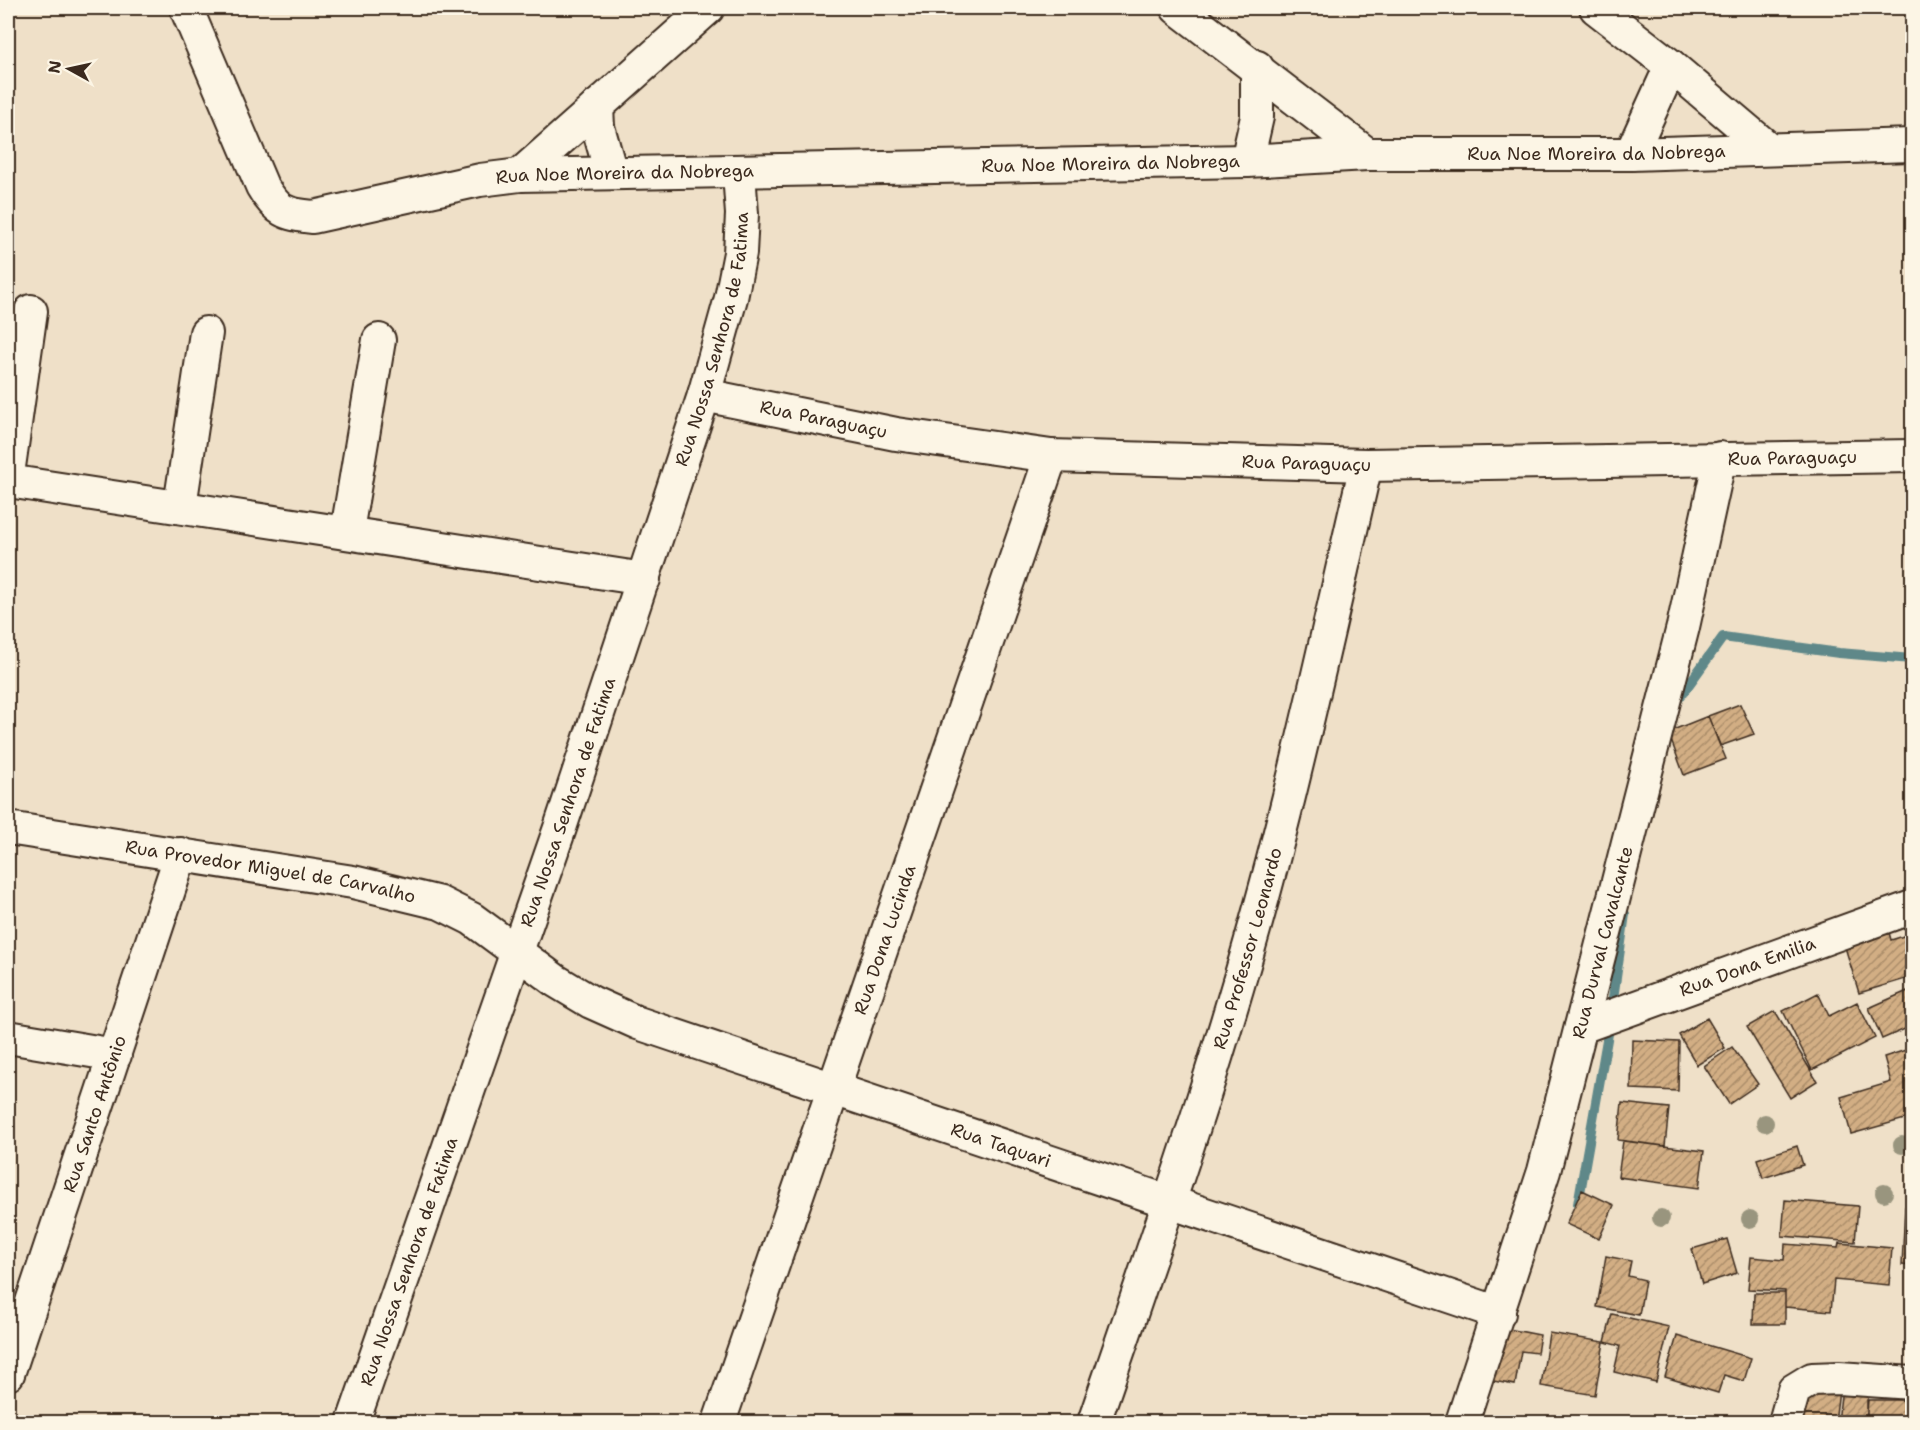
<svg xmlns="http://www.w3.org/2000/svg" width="1920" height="1430" font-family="'Shantell Sans',sans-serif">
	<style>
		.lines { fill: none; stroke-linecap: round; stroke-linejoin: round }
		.stream { stroke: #5f8889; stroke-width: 10 }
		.building { fill: url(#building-hatch); stroke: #3b2a1e; stroke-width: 1.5 }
		.minor-casing { stroke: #3b2a1e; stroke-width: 36 }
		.minor { stroke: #fcf5e5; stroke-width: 32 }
		.tree { fill: #99957e }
		.labels { text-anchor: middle; stroke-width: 4.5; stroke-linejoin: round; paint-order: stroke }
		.street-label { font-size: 18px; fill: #3b2a1e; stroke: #fcf5e5 }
	</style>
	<defs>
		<pattern id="building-hatch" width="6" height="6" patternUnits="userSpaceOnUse" patternTransform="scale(1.5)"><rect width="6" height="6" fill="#d2ae84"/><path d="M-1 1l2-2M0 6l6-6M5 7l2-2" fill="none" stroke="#ac8e6b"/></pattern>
	</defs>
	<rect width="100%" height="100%" fill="#efe0c8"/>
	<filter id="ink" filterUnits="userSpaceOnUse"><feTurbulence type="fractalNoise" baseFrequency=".0167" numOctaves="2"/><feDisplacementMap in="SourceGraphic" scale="12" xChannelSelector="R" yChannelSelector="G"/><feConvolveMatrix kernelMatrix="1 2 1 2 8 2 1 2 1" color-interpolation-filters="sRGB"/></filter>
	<g filter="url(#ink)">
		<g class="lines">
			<path class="stream" d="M1674,705l49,-68 116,16 73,6
				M1578,1204l30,-170 17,-120"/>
		</g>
		<path class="building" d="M1740,704l14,30 -34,12 -12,-30z
			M1708,716l18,43 -42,16 -16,-43z
			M1886,921l5,19 19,-6 2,43 -53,16 -18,-59z
			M1912,989v37l-30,13 -13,-31z
			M1818,993l11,23 28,-14 18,36 -63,32 -29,-59z
			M1775,1011l42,70 -27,17 -43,-71z
			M1707,1018l18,30 -28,17 -18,-30z
			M1632,1040l47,2 -1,49 -47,-2z
			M1732,1047l26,37 -29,20 -25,-38z
			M1912,1048v69l-61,17 -10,-37 50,-15 -7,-25z
			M1622,1103l47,5 -4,38 -47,-6z
			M1623,1141l81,10 -5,37 -81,-11z
			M1797,1146l6,19 -40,13 -6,-19z
			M1582,1190l32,15 -15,34 -33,-15z
			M1785,1200l73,6 -3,36 -73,-6z
			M1905,1207l7,1v58l-10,-1z
			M1727,1239l10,34 -35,11 -10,-35z
			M1839,1243l53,5 -3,37 -55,-5 -3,31 -46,-4v-16l-37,-2 3,-32 33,3 1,-16 53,4z
			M1606,1256l25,5 -3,15 17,4 -6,35 -42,-8z
			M1754,1293h31v31h-32z
			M1612,1314l57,13 -13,55 -42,-10 6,-26 -15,-4z
			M1498,1327l42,8 -3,18 -16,-2 -6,34 -27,-5z
			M1549,1333l55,9 -9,53 -54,-9z
			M1677,1336l74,22 -7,23 -20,-6 -6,18 -53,-16z
			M1805,1386l34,4 -4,32h-34z
			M1842,1387l27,3 -3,32h-28z
			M1867,1400h42v22h-42z
			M1479,1419l42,3h-42z"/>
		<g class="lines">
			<g class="minor-casing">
				<g id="minor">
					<path id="s1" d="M186,8l76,178c15,25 22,28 51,31l167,-37 40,-5 727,-14 120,-7h264l281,-9"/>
					<path d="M1177,8l190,146"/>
					<path d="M1596,8l75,58 98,83"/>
					<path d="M597,106l1,21 13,46"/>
					<path d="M1631,154l40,-88"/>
					<path d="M1247,161l10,-44v-50"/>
					<path d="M520,175l188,-167"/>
					<path id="s2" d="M704,395l192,39 155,22 315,9 546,-9"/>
					<path d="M8,474l23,-163"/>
					<path d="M8,481l636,98"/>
					<path d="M180,506l26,-173"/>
					<path d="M347,531l32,-191"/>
					<path id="s3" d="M8,828l345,54 87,21 32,16 84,62 35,21 47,21 861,290"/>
					<path id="s4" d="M1581,1027l331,-120"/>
					<path d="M8,1037l107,18"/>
					<path id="s5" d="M8,1374l173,-520"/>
					<path id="s6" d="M353,1422l207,-594 144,-433 27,-97 9,-45 2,-39 -3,-41"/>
					<path id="s7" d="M719,1422l332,-966"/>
					<path id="s8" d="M1094,1422c66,-192 134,-385 184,-582 32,-124 59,-250 88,-375"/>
					<path id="s9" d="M1462,1422l82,-251 139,-544 37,-169"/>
					<path d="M1785,1422l9,-32 18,-11 27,-1 73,5"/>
				</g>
			</g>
			<use href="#minor" class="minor"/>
		</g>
		<g class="tree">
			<circle cx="1765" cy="1123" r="9"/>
			<circle cx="1902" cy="1145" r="9"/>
			<circle cx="1884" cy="1193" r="9"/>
			<circle cx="1661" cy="1218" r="9"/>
			<circle cx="1750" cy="1219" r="9"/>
		</g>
	</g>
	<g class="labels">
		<g class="street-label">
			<text dy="6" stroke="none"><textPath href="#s1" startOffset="1545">Rua Noe Moreira da Nobrega</textPath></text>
			<text dy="6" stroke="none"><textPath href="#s1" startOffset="1059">Rua Noe Moreira da Nobrega</textPath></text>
			<text dy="6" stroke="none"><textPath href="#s1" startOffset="573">Rua Noe Moreira da Nobrega</textPath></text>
			<text dy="6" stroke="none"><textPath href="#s6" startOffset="1142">Rua Nossa Senhora de Fatima</textPath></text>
			<text dy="6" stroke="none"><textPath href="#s2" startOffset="122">Rua Paraguaçu</textPath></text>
			<text dy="6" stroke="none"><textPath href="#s2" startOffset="1094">Rua Paraguaçu</textPath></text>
			<text dy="6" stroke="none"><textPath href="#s2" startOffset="608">Rua Paraguaçu</textPath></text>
			<text dy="6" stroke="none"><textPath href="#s6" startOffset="656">Rua Nossa Senhora de Fatima</textPath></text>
			<text dy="6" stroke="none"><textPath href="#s3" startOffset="266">Rua Provedor Miguel de Carvalho</textPath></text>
			<text dy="6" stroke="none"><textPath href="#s7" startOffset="510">Rua Dona Lucinda</textPath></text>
			<text dy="6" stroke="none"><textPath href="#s9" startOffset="500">Rua Durval Cavalcante</textPath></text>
			<text dy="6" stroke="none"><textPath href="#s8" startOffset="498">Rua Professor Leonardo</textPath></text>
			<text dy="6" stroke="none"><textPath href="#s4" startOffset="177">Rua Dona Emilia</textPath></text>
			<text dy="6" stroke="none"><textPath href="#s5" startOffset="274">Rua Santo Antônio</textPath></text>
			<text dy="6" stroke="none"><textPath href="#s3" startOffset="1054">Rua Taquari</textPath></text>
			<text dy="6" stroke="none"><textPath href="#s6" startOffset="170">Rua Nossa Senhora de Fatima</textPath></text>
		</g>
	</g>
	<rect width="1920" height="1430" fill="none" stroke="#fcf5e5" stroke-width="30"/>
	<rect x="15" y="15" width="1890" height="1400" fill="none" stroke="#3b2a1e" stroke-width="2" filter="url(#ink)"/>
	<g transform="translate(69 69) rotate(278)" stroke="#fcf5e5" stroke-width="4.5" paint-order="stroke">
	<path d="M0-4.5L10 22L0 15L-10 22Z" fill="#3b2a1e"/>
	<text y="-9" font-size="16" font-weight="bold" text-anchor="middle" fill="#3b2a1e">N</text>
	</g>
</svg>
